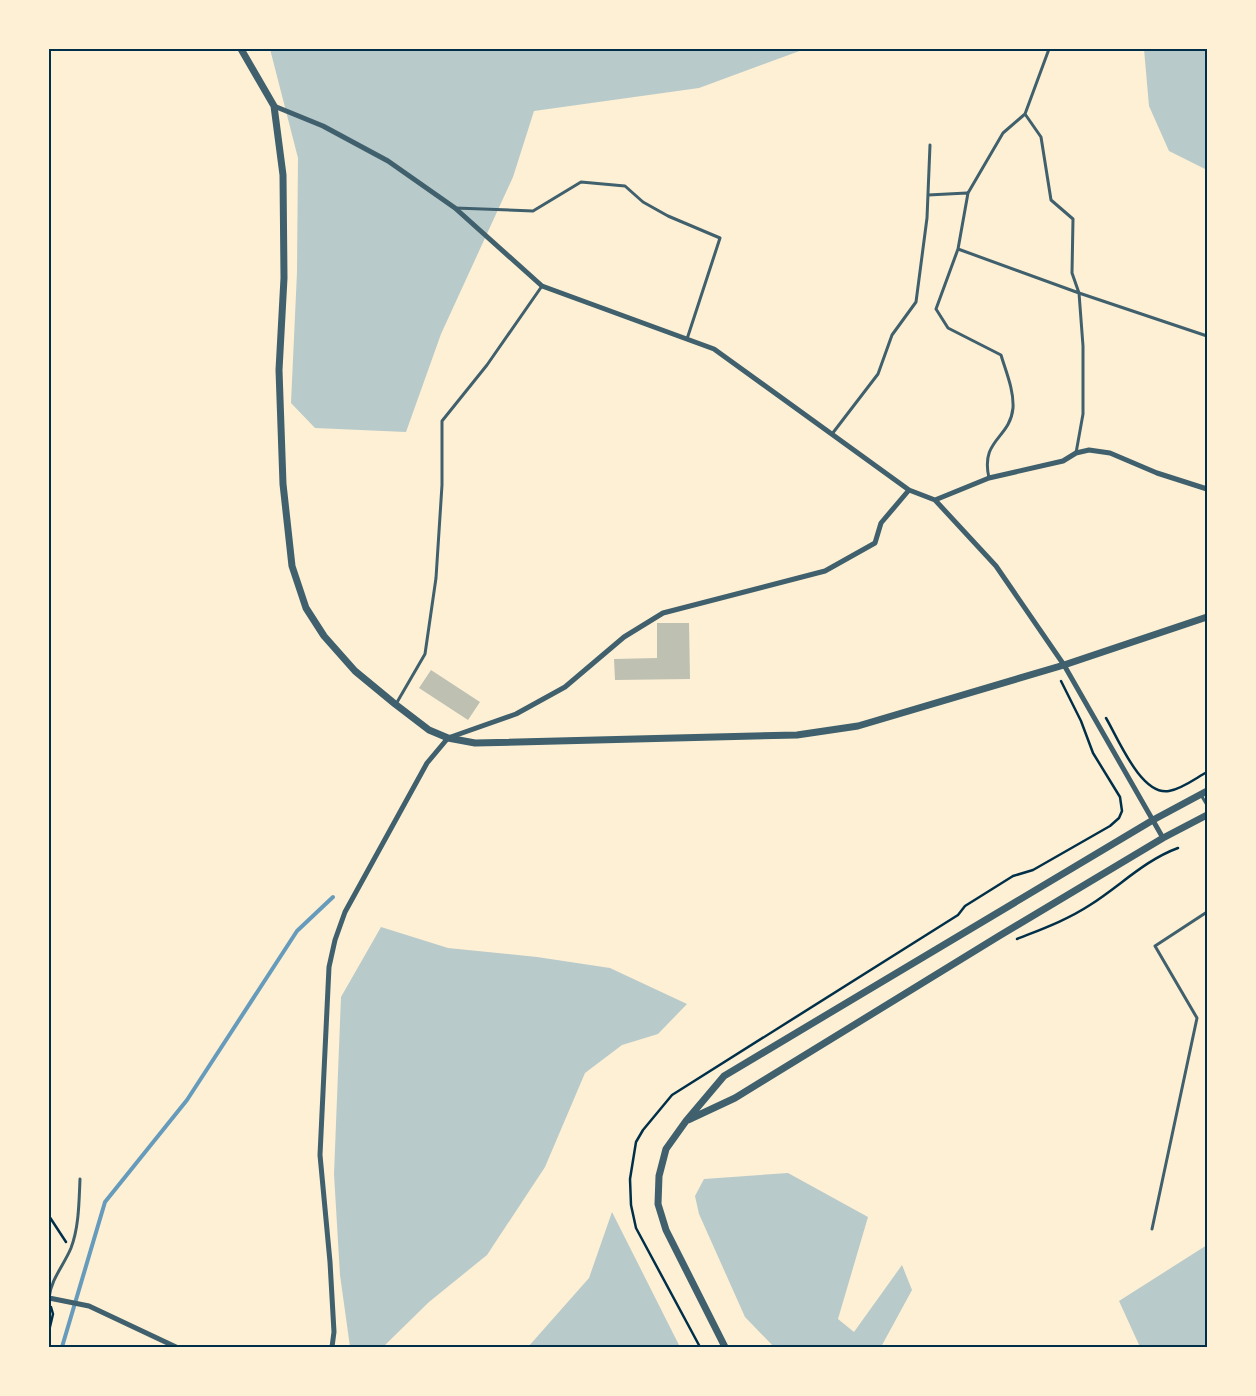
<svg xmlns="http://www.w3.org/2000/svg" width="1256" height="1396" font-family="Helvetica,sans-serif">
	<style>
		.green { fill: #b9caca }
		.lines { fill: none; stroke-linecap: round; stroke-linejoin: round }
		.stream { stroke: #669bbc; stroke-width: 4 }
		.building { fill: #bec0b2 }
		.path { stroke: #003049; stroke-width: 2.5 }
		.service { stroke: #3f606c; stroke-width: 3 }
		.minor { stroke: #3f606c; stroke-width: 5 }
		.tertiary { stroke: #3f606c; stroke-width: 7 }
		.neatline { fill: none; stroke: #003049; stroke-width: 2 }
	</style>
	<rect width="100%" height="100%" fill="#fdf0d5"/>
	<path class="green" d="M270,49h535l-106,39 -165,23 -21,66 -72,157 -35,98 -91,-4 -24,-25 6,-131 1,-114z
		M1144,49h63v121l-38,-19 -20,-45z
		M381,927l67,21 89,9 73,11 77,36 -29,30 -36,11 -37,28 -40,94 -58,88 -58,47 -46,45h-33l-10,-72 -6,-101 7,-177z
		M788,1173l80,44 -30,102 16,13 48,-67 10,25 -31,57h-107l-29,-30 -46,-103 -4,-18 9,-17z
		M612,1212l68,135h-152l61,-69z
		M1207,1245v102h-67l-21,-46z"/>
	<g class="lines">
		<path class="stream" d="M62,1347l43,-145 82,-102 110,-169 36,-34"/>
	</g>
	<path class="building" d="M657,623h32l1,56 -75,1 -1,-21 43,-1z
		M431,670l49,32 -12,18 -49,-32z"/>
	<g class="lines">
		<path class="path" d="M1106,718c12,20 35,78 63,73 13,-2 27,-13 38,-19
			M1017,939c25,-10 50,-19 73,-34 30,-19 55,-45 88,-57
			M49,1216l17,26
			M49,1331l4,-17 -2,-7
			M700,1347l-64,-119 -5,-23 -1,-26 6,-37 7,-12 29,-35 286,-180 7,-9 48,-30 20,-6 77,-44 9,-8 3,-7 -2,-14 -27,-44 -12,-32 -20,-40"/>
		<path class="service" d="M1025,114l16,23 10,63 22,19 -1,54 7,20 4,53v68l-7,39
			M928,195l39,-2
			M455,208l78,3 48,-29 44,4 18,16 25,14 52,22 -33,101
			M958,249l121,44 128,43
			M832,434l46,-60 14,-39 24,-33 11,-84 3,-73
			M989,478c-9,-39 21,-39 24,-70 1,-18 -7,-36 -12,-53l-53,-27 -12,-19 22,-60 10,-56 35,-60 22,-19 24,-65
			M396,704l29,-50 11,-76 6,-93v-64l45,-56 55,-79
			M1201,795l6,10
			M1152,1229l45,-211 -42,-72 52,-34
			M49,1298c2,-19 15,-33 22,-50 8,-21 8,-46 9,-69"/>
		<path class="minor" d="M274,106l49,20 65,35 67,47 87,78 172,63 195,141 26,10 61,66 68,99 99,173
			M935,500l54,-22 74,-17 13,-8 13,-3 21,3 47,20 50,16
			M49,1298l40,8 87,41
			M332,1347l2,-15 -4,-70 -10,-107 9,-188 6,-27 10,-28 82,-149 21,-25 68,-24 49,-27 59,-50 39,-24 162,-42 50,-28 6,-20 28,-33"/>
		<path class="tertiary" d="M241,49l33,57 9,69 1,103 -5,92 4,114 9,82 14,42 18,28 31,35 40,33 34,26 19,8 27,5 322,-8 61,-9 206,-61 143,-48
			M688,1120l47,-22 264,-162 164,-98 44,-23
			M725,1347l-59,-117 -8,-26 1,-28 7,-27 20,-28 38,-45 429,-256 54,-29"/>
	</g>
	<rect width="1256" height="1396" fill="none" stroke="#fdf0d5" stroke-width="100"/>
	<rect x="50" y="50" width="1156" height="1296" class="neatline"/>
</svg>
